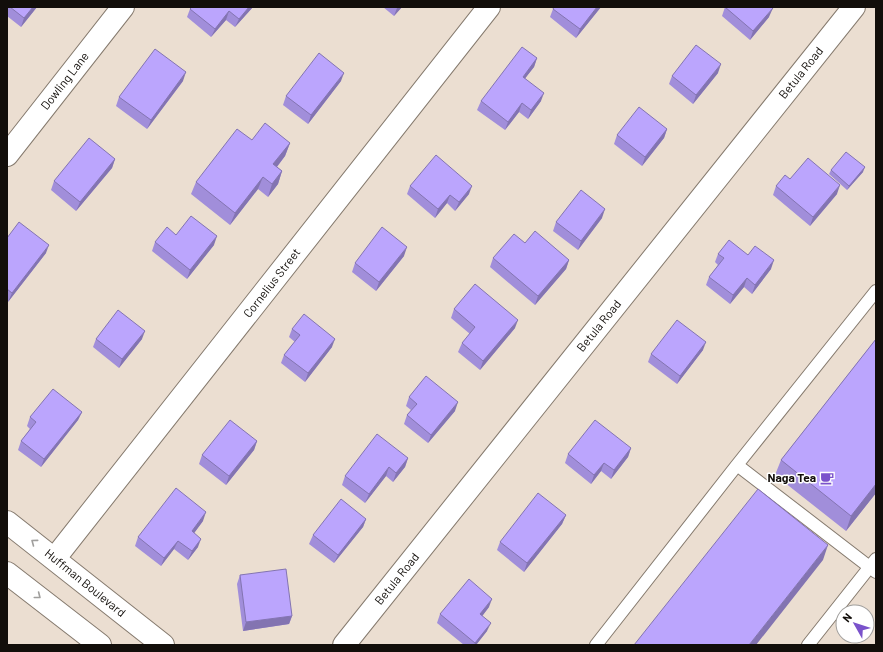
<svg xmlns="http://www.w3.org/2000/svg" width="883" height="652" font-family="Barlow,sans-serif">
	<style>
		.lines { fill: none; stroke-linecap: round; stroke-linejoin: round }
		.service-casing { stroke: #857a6e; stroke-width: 14 }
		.minor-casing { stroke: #857a6e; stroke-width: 24 }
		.tertiary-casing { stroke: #857a6e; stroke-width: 24 }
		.service { stroke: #fff; stroke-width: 12 }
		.minor { stroke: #fff; stroke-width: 22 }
		.tertiary { stroke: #fff; stroke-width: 22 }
		.wall { fill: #a18eda }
		.shaded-wall { fill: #8374b1 }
		.building { fill: #bba5fd; stroke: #8374b1 }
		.oneway { stroke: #a09f9d }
		.labels { text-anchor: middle; stroke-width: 3; stroke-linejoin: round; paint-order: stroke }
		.street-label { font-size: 12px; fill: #120e0a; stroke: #fff }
		.poi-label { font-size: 12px; font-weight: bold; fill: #120e0a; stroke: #fff; text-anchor: end }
	</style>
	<rect width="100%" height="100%" fill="#ebded1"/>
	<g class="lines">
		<g class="service-casing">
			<path id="service" d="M737,465l139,-174
				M596,645l141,-180 139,107
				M808,645l68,-86"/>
		</g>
		<g class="minor-casing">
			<path id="minor" d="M7,155l116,-148
				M55,558l434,-551
				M344,645l510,-638"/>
		</g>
		<g class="tertiary-casing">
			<path id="tertiary" d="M7,522l156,123
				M7,573l93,72"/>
		</g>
		<use href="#service" class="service"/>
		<use href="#minor" class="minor"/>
		<use href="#tertiary" class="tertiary"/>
	</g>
	<path class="wall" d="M7,7h30l-16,20 -14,-11z
		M192,7h61l-18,20 -9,-7 -15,17 -24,-20 3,-8z
		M383,7h19l-8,9z
		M554,7h47l-25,31 -26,-21 3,-8z
		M725,7l44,10 -19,23 -28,-24z
		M537,58l-3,9 -9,11 16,23 -13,18 -9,-7 -14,18 -28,-20 4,-9z
		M718,73l-25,31 -24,-20 3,-8z
		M183,81l-36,48 -31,-23 3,-9z
		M341,81l-33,43 -25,-19 3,-9z
		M667,129l-3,9 -22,28 -28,-22 3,-9z
		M252,140l38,3 -5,13 -8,11 5,4 -4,13 -10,13 -10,-8 -28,36 -39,-31 5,-12z
		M115,159l-3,9 -36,43 -25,-21 3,-9z
		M831,170l32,2 -16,18 -18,-16z
		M790,179l47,15 -27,32 -37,-31 3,-9z
		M410,186l59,8 -14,17 -8,-8 -12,15 -28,-24z
		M602,218l-24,32 -25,-19 3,-9z
		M176,235l38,10 -27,34 -35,-28 3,-9z
		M7,238l39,15 -38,49 -1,-2z
		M525,243l44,17 -3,9 -31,36 -45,-38 3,-9z
		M718,254l30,1 23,14 -19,25 -8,-7 -14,17 -24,-19 3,-8 9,-12 -3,-3z
		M404,256l-28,35 -24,-19 3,-9z
		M454,309l61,19 -35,42 -22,-18 4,-9 8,-9 -19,-16z
		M292,329l40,18 -27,35 -24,-19 3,-8 11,-13 -6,-5z
		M96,339h46l-23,29 -26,-21z
		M876,339v154l-30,38 -71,-56 6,-15z
		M703,350l-26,34 -29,-22 3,-8z
		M409,397l46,14 -27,32 -24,-19 3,-9 4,-5 -5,-4z
		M82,412l-4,8 -37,47 -23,-17 3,-9 9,-12 -3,-3 3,-9z
		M257,441l-3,9 -28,35 -27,-21 3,-9z
		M631,448l-3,9 -17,22 -10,-8 -10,13 -26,-21 3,-9z
		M408,458l-3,9 -12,15 -7,-6 -21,27 -23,-18 3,-9z
		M566,515l-4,9 -38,48 -27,-22 3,-8z
		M366,519l-3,8 -29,36 -25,-19 4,-9z
		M203,521l-9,12 4,14 -10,13 -14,-11 -13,17 -26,-20 3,-9z
		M240,575l52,41 -3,8 -46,7 -6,-47z
		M489,607l-7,9 5,15 -11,14h-12l-27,-22 3,-9z"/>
	<path class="shaded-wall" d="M33,7h4l-16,20 3,-9z
		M249,7h4l-18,20 4,-8z
		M398,7h4l-8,9 3,-8z
		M597,7h4l-25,31 4,-9z
		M773,8l-4,9 -19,23 3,-9z
		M229,11l-3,9 -15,17 4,-8z
		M537,58l-3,9 -14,18 3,-8z
		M721,64l-3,9 -25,31 3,-9z
		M186,72l-3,9 -36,48 4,-9z
		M344,73l-3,8 -33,43 3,-9z
		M544,93l-3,8 -13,18 3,-9z
		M522,103l-3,9 -14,18 3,-8z
		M667,129l-3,9 -22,28 3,-9z
		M290,143l-5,13 -16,21 4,-13z
		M115,159l-3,9 -36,43 4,-9z
		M865,167l-2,5 -16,18 2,-4z
		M282,171l-4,13 -10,13 4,-13z
		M263,177l-5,12 -28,36 5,-12z
		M840,185l-3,9 -27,32 3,-9z
		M472,186l-3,8 -14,17 4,-9z
		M450,195l-3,8 -12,15 3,-9z
		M605,209l-3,9 -24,32 3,-9z
		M217,236l-3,9 -27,34 3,-9z
		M49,245l-3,8 -38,49 4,-9z
		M407,247l-3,9 -28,35 3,-9z
		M569,260l-3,9 -31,36 3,-9z
		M774,260l-3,9 -19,25 3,-9z
		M747,278l-3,9 -14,17 3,-9z
		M518,320l-3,8 -35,42 3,-9z
		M145,331l-3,8 -23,29 3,-9z
		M335,339l-3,8 -27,35 3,-9z
		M706,342l-3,8 -26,34 3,-8z
		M458,402l-3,9 -27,32 3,-8z
		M82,412l-4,8 -37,47 3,-8z
		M257,441l-3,9 -28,35 3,-9z
		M631,448l-3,9 -17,22 3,-9z
		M408,458l-3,9 -12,15 3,-9z
		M604,463l-3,8 -10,13 3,-9z
		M389,467l-3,9 -21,27 4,-9z
		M876,484v9l-30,38 5,-15z
		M206,512l-3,9 -14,19 3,-9z
		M566,515l-4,9 -38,48 3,-9z
		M366,519l-3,8 -29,36 4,-8z
		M201,539l-3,8 -10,13 4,-9z
		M178,541l-4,8 -13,17 3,-8z
		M828,545l-5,15 -67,85h-7z
		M492,599l-3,8 -12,16 3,-9z
		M292,616l-3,8 -46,7 3,-9z
		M491,623l-4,8 -11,14h-2l1,-2z"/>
	<path class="building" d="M10,7h23l-9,11z
		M192,7h57l-10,12 -10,-8 -14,18 -25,-20z
		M554,7h43l-17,22 -27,-20z
		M725,7h46l2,1 -20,23z
		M696,45l25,19 -25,31 -24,-19z
		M522,47l15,11 -14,19 21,16 -13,17 -9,-7 -14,19 -27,-21z
		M155,49l31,23 -35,48 -32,-23z
		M319,53l25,20 -33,42 -25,-19z
		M639,107l28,22 -22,28 -28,-22z
		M265,123l25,20 -17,21 9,7 -10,13 -9,-7 -28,36 -39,-31 41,-53 15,11z
		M89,138l26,21 -35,43 -26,-21z
		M846,152l19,15 -16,19 -18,-16z
		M436,155l36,31 -13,16 -9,-7 -12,14 -28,-23z
		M808,158l32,27 -27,32 -37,-31 9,-11 5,4z
		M581,190l24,19 -24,32 -25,-19z
		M191,216l26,20 -27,34 -35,-28 12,-15 9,8z
		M19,222l30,23 -37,48 -5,-4v-51z
		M382,227l25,20 -28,35 -24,-19z
		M535,231l34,29 -31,36 -45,-38 21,-24 11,9z
		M729,240l19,15 7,-9 19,14 -19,25 -8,-7 -14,17 -24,-18 15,-19 -6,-4z
		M475,284l43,36 -35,41 -21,-18 13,-16 -21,-18z
		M118,310l27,21 -23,28 -26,-20z
		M304,314l31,25 -27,34 -24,-18 16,-20 -8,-6z
		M677,320l29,22 -26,34 -29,-22z
		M876,339v145l-25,32 -70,-56z
		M426,376l32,26 -27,33 -24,-20 10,-11 -8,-7z
		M53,389l29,23 -38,47 -23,-18 15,-19 -6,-5z
		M230,420l27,21 -28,35 -27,-21z
		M595,420l36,28 -17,22 -10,-7 -10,12 -26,-21z
		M377,434l31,24 -12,15 -7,-6 -20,27 -24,-18z
		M176,488l30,24 -14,19 9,8 -9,12 -14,-10 -14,17 -26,-21z
		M758,489l70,56 -79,100h-115z
		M538,493l28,22 -39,48 -27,-21z
		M341,499l25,20 -28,36 -25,-20z
		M286,569l6,47 -46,6 -6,-47z
		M469,579l23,20 -12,15 11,9 -16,20 -35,-29z"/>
	<defs><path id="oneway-chevron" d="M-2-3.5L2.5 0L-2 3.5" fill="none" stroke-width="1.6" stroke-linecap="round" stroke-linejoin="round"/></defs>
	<g class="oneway">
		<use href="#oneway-chevron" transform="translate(34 542) rotate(-143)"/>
		<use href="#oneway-chevron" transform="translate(38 596) rotate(38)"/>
	</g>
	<defs>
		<g id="cafe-bare" transform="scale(1.08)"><path d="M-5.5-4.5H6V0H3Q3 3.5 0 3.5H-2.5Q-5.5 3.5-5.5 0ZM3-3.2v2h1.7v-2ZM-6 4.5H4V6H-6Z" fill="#7a52cb" stroke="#fff" stroke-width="2.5" paint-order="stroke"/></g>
	</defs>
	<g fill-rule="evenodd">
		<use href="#cafe-bare" x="827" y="478"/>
	</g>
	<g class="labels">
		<g class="street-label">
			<text transform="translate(801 73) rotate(-51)" y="4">Betula Road</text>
			<text transform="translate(65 81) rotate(-52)" y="4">Dowling Lane</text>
			<text transform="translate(272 283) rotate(-52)" y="4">Cornelius Street</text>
			<text transform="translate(599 326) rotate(-51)" y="4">Betula Road</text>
			<text transform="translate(397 579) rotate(-51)" y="4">Betula Road</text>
			<text transform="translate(85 583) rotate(39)" y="4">Huffman Boulevard</text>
		</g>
		<g class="poi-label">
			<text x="816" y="482">Naga Tea</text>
		</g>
	</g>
	<rect width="883" height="652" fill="none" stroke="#120e0a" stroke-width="16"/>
	<g transform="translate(855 624) rotate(309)"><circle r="19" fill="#ffffff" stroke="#a09f9d"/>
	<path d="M0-3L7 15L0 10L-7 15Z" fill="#7a52cb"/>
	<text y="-6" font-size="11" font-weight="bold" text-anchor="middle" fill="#120e0a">N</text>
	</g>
</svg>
